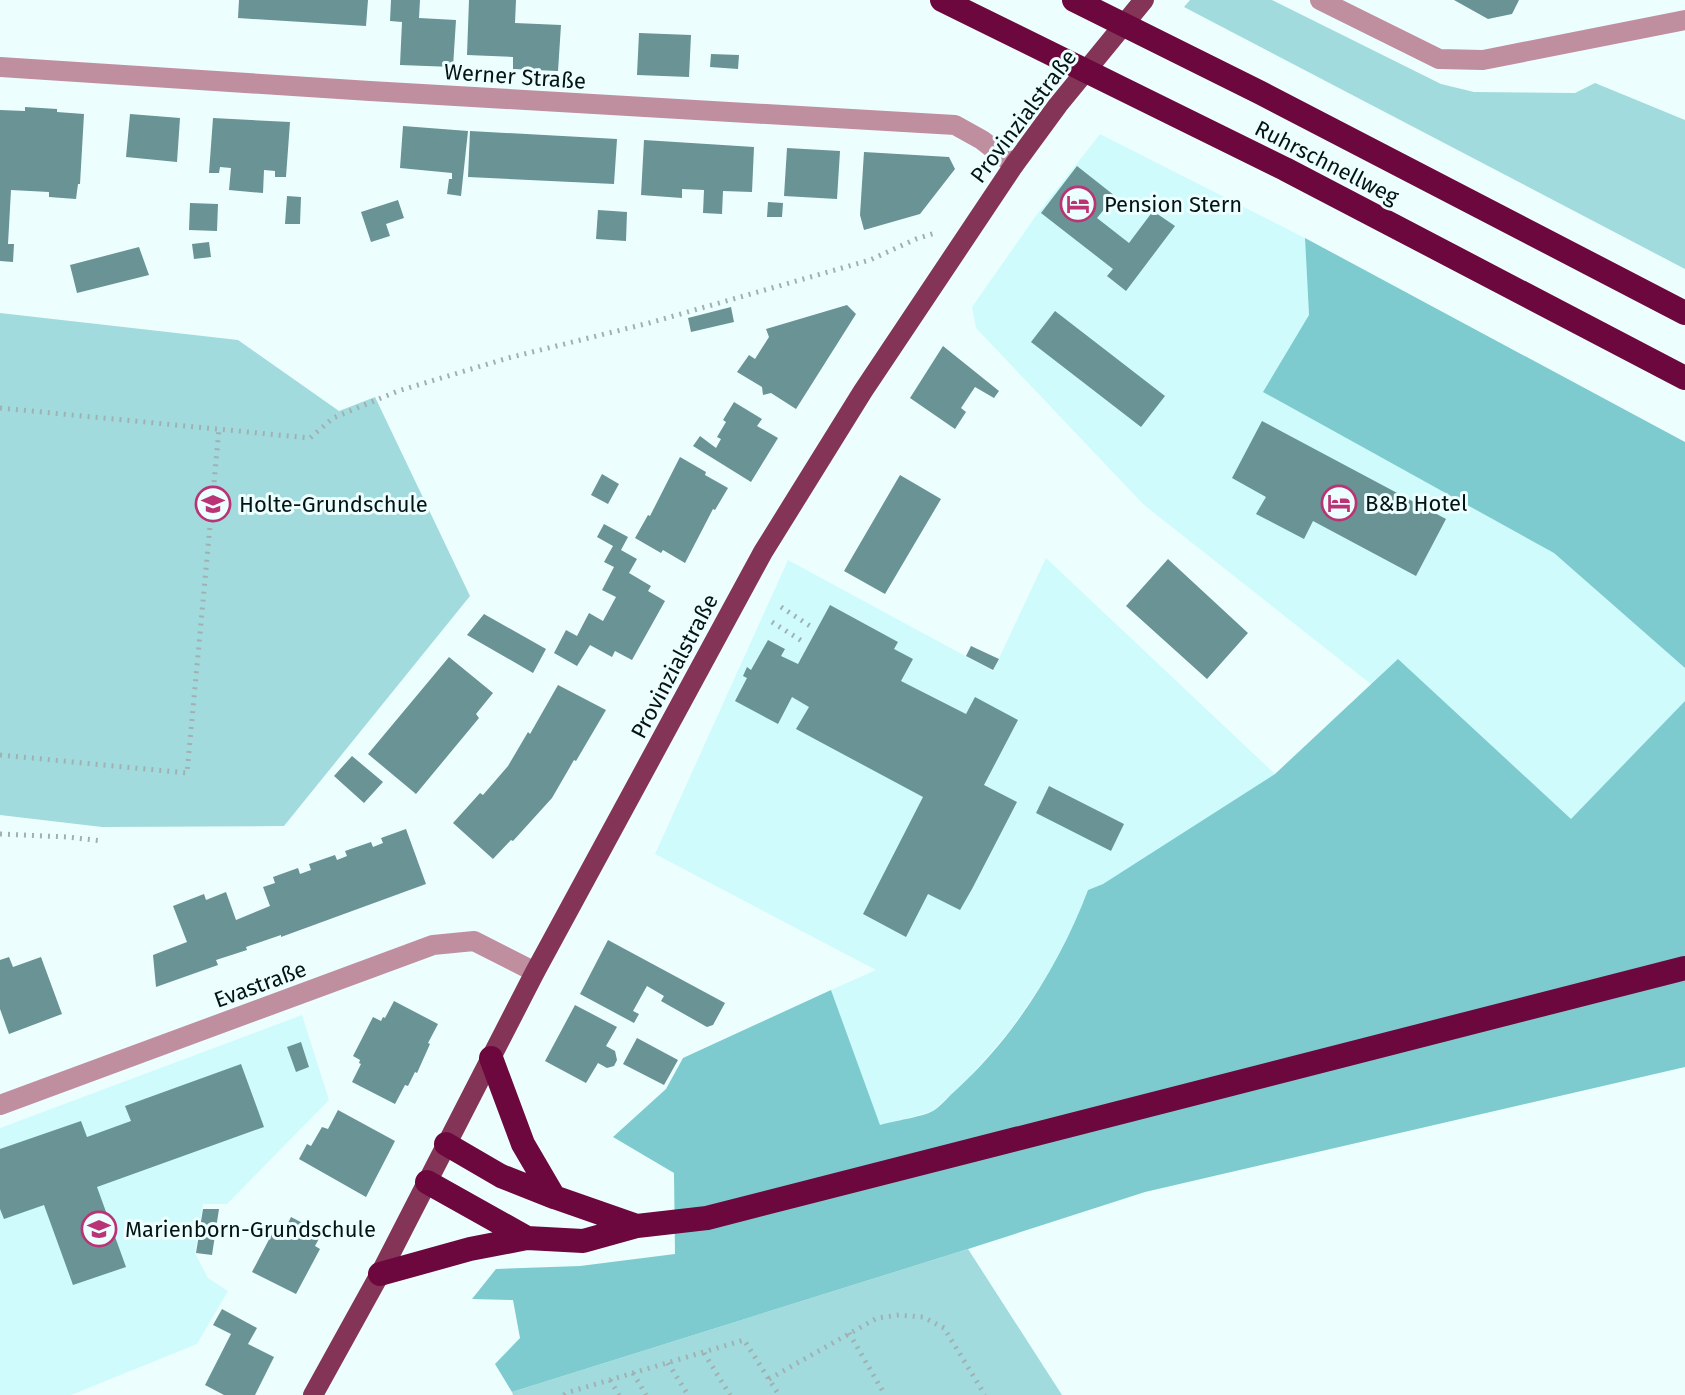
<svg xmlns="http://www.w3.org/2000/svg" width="1685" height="1395" font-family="'Fira Sans',sans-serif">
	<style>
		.built { fill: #cffbfd }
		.green { fill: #a2dbdd }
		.forest { fill: #7dcbce }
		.building { fill: #699395 }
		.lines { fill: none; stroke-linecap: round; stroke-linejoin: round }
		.path { stroke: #a1b1b2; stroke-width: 5; stroke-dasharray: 2 6; stroke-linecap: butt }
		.minor { stroke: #bf8fa0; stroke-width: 20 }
		.major { stroke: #843457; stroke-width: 20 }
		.highway { stroke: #6d083e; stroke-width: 24 }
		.labels { text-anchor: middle; stroke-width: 6; stroke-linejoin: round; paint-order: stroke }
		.street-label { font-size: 22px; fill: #041414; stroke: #edfeff }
		.poi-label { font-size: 22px; fill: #041414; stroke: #edfeff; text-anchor: start }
	</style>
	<rect width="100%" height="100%" fill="#edfeff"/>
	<path class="built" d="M1100,134l205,104 4,77 -45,77 290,161 131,115v33l-114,119 -173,-160 -26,25 -228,-180 -168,-177 -4,-21 63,-90z
		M1046,558l229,216 29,52 -168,37 -33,21 -15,6 -13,33 -20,42 -44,64 -40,47 -38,35 -53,15 -49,-136 45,-20 -221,-116 133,-294 205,111z
		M302,1015l27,85 -102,104h-24l-8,49 13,25 20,13 -31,53 -126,51h-71v-267z"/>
	<path class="green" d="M1190,0h82l169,84 33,8 101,1 20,-10 90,37v149l-501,-262z
		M0,313l238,27 101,71 36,-14 95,199 -186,230 -182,1 -102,-12z
		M968,1249l94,146h-549l-1,-3z"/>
	<path class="forest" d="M1305,238l380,204v226l-131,-115 -291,-161 46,-77z
		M1398,659l173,160 114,-118v366l-540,125 -177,57 -456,143 -17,-28 25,-26 -7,-38 -41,-1 24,-30 84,-3 95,-12 -1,-81 -61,-36 53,-48 17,-31 148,-68 49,135c13,-4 42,-8 53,-14 8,-5 16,-15 23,-21 59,-54 104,-126 132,-200l15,-6 172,-110z"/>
	<path class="building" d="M239,0h129l-2,26 -128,-8z
		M391,0h29l-1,18 37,2 -3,47 -53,-2 2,-43 -12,-1z
		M469,0h47l-1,23 46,2 -3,46 -45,-2v-12l-46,-2z
		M1454,0h65l-7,14 -24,5z
		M639,33l52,2 -2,42 -52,-2z
		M711,54l28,1 -1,14 -28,-2z
		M25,107l32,2v3l27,2 -4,70h-2l-2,15 -27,-2v-5l-38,-2 -3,54h6l-1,18 -13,-1v-151l25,1z
		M130,114l50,4 -3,44 -51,-5z
		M213,118l77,4 -4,55h-11v-6l-11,-1 -1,23 -34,-3 2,-22 -11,-1 -1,6h-10z
		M403,126l65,5 -7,65 -14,-2 2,-15h3v-6l-52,-5z
		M470,131l147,8 -3,45 -146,-7z
		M644,140l110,7 -2,45 -29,-1 -1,23 -19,-1 1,-23 -22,-1v9l-41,-3z
		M787,148l53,3 -3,48 -53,-3z
		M864,152l85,5 6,12 -35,45 -56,16 -4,-15z
		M1077,166l38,30 -18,22 32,25 24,-32 22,15 -49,65 -19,-15 6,-7 -72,-56z
		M287,196l14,1 -1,27h-15z
		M398,200l6,18 -18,6 4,12 -19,6 -10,-30z
		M768,202l15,1 -1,14h-15z
		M190,203l28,1 -1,27 -28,-1z
		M598,210l29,2 -1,29 -30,-2z
		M209,242l2,15 -17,2 -2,-15z
		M139,247l10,28 -72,18 -7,-28z
		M847,305l9,9 -60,95 -25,-16 -8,2 -1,-8 -25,-15 12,-17 6,4 14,-22 -3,-8z
		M731,307l3,15 -43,10 -3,-14z
		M1055,311l110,85 -24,31 -110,-85z
		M943,346l56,45 -5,7 -19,-11 -14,21 5,4 -11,17 -45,-31z
		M734,402l28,17 -5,7 21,12 -27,44 -58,-36 7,-10 16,12 5,-9 -4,-2 9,-15 -3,-2z
		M1262,421l184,98 -30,57 -103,-55 -9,18 -48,-25 10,-17 -34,-19z
		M680,457l26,15 -1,3 23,13 -13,22 -2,-1 -28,54 -22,-13 -2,3 -26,-15 13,-23 2,1z
		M602,474l17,10 -11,20 -17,-9z
		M900,475l41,24 -56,95 -41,-23z
		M604,524l24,13 -7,13 16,9 -8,14 22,13 -3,5 17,10 -33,59 -17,-9 -3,6 -22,-12 -13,21 -23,-13 12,-23 11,6 12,-23 14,8 13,-24 -14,-7 12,-23 -10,-5 9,-16 -16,-9z
		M1168,559l80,74 -41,46 -81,-73z
		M830,605l68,37 -4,7 19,10 -12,22 65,33 9,-17 43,23 -34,65 33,17 -45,87 -12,21 -32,-16 -22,43 -43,-23 60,-117 -127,-68 13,-22 -17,-10 -14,27 -43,-23 12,-23 -4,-2 4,-9 4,3 17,-30 17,9 -4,7 17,8z
		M484,614l62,35 -13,24 -66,-38z
		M971,646l28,13 -6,11 -27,-14z
		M449,657l44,36 -17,21 3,4 -63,76 -48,-40z
		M558,685l48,25 -30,51 -2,-1 -22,38 -39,43 -2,-1 -18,19 -40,-36 27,-30 3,2 25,-29 20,-34 2,2z
		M352,756l31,26 -19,21 -30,-27z
		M1049,786l75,38 -13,27 -75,-38z
		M406,829l20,55 -145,53v-2l-35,12 1,3 -31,10 2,5 -62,22 -3,-32 34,-13 -14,-36 31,-12 2,6 20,-8 10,28 34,-14 -7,-19 12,-4 -2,-6 25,-9 2,6 11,-4 -2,-6 26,-9 2,5 10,-4 -2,-5 26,-9 2,5 10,-4 -2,-5z
		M608,940l117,63 -12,22 -6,2 -46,-26 3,-5 -17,-10 -14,25 6,3 -5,9 -54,-29z
		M9,957l4,10 28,-10 21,57 -53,20 -9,-25v-49z
		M394,1001l44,23 -10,19 2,1 -13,29 -2,-1 -7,14 -3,-1 -10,19 -43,-22 9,-18 -2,-1 1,-3 -7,-4 20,-39 8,4 2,-4 2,1z
		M575,1005l42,22 -11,19 9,5 2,9 -3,6 -7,2 -9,-5 -12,20 -41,-22z
		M637,1038l41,22 -14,25 -41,-21z
		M301,1042l8,25 -13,5 -9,-25z
		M241,1064l23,63 -167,60 29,80 -53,18 -29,-80 -40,14 -4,-10v-60l81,-28 6,16 44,-16 -6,-15z
		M338,1110l57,31 -29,56 -67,-38 8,-15 4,2 11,-19 6,2z
		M203,1209h16l-7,46 -16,-2z
		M291,1217l31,16 -7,13 5,3 -24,45 -44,-22 24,-46 8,5z
		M222,1309l35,19 -9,16 26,13 -19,38h-31l-19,-10 26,-51 -18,-9z"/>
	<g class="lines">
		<path class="path" d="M0,408l310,30 23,-20 65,-27 110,-33 141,-35 221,-63 46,-21 22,-7
			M781,607l32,21
			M772,622l33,21
			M0,755l187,18 32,-344
			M0,834l67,3 36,4
			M849,1333l36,62
			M704,1353l26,42
			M668,1363l20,32
			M633,1373l13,22
			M769,1379l108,-61 22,-3 24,2 21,11 41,67
			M610,1380l9,15
			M564,1395l2,-2 178,-53 35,55"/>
		<path class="minor" d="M1320,0l119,59 44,1 202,-40
			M0,67l370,24 585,34 27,15 32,25
			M0,1105l433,-160 41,-4 61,31"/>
		<path class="major" d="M313,1395l67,-121 155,-302 228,-420 100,-161 151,-226 44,-60 86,-105"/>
		<path class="highway" d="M942,0l343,169 400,209
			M1074,0l187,93 424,220
			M491,1058l32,86 31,53 83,29
			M446,1144l55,32 53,21
			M427,1182l100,56 56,3 54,-15 70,-8 978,-250
			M380,1274l90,-25 57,-11"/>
	</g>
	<defs>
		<g id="hotel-ring" transform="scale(1.8)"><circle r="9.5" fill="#edfeff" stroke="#ba3374" stroke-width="1.5"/><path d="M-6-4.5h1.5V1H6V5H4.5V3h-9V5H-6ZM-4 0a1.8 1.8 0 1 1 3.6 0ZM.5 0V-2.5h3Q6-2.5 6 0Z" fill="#ba3374"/></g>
		<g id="school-ring" transform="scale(1.8)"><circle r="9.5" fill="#edfeff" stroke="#ba3374" stroke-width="1.5"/><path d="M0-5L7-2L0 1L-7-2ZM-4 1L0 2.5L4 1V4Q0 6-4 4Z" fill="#ba3374"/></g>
	</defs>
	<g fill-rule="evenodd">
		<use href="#hotel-ring" x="1078" y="204"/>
		<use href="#hotel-ring" x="1339" y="503"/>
		<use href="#school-ring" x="213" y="504"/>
		<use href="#school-ring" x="99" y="1229"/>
	</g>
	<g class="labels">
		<g class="street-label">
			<text transform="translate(515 76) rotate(4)" y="8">Werner Straße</text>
			<text transform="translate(1023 116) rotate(-53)" y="8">Provinzialstraße</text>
			<text transform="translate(1327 162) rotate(27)" y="8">Ruhrschnellweg</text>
			<text transform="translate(674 666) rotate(-62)" y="8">Provinzialstraße</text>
			<text transform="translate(260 984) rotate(-20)" y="8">Evastraße</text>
		</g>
		<g class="poi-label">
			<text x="1104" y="212">Pension Stern</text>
			<text x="1365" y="511">B&amp;B Hotel</text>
			<text x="239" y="512">Holte-Grundschule</text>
			<text x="125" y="1237">Marienborn-Grundschule</text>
		</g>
	</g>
</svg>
